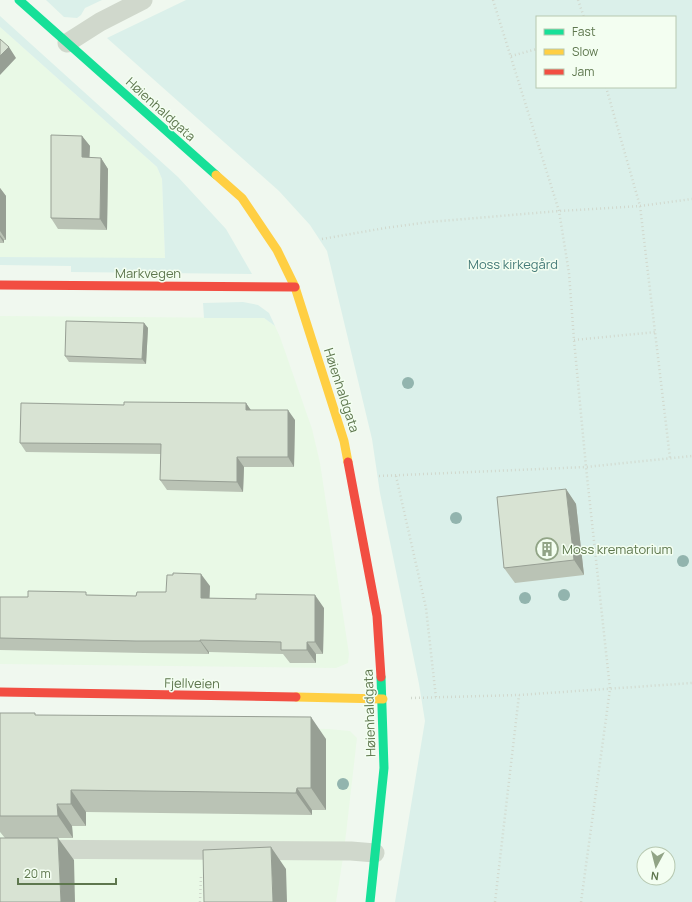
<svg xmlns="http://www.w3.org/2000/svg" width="692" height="902" font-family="Manrope,sans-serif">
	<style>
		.residential { fill: #e9f9e6 }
		.green { fill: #dbf0ea; fill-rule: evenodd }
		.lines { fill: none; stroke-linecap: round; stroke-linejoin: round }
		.path { stroke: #d1d8cd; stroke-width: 2.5; stroke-dasharray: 1 3; stroke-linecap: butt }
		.lane { stroke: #d0d8cc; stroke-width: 19 }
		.fast { stroke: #16e098; stroke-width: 9 }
		.slow { stroke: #ffcf43; stroke-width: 9 }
		.jam { stroke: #f24e42; stroke-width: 9 }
		.tree { fill: #92b4ae }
		.wall { fill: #bac3b5 }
		.shaded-wall { fill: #979f94 }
		.building { fill: #d8e3d3; stroke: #979f94 }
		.labels { text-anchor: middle; stroke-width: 3; stroke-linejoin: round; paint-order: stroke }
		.street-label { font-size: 13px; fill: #5e774e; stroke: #f3fef1 }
		.park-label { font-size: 13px; fill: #467c79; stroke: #f3fef1 }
		.poi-label { font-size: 13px; fill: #5e774e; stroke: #f3fef1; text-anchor: start }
	</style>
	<rect width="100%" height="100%" fill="#f0f8ef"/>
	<path class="residential" d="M0,27l157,140 5,12 3,80 -165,-2z
		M0,316l264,2 11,8 5,11 32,92 8,34 29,191 -1,9 -12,5 -336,-4z
		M0,725l328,4 22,2 7,7 -13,113 -8,51h-336z"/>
	<path class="green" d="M46,0h56l-17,8 -4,7 -4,3 -13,-1z
		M186,0h506v902h-297l30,-181 -6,-37 -39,-191 -8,-54 -45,-188 -17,-26 -31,-34 -172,-153zM537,17h138v70h-138zM644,854h24v24h-24z
		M0,16l178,161 48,52 26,45 -181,-2v-6l-71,-1v-8l165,1 -3,-79 -5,-12 -157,-140z
		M243,302l15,3 11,8 6,13 -11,-8h-60l-1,-15z"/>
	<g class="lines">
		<path class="path" d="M493,0l66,211 10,62 5,67 12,127 24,222 -29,213
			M578,0l6,17
			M511,56l26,-7
			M606,87l34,119 30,252
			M322,239l63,-11 44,-6 130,-11 81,-5 52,-7
			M574,340l82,-8
			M379,476l207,-9 106,-11
			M396,476l30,132 10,90
			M411,698l108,-3 173,-12
			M200,902l1,-25
			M495,902l24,-207"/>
		<path class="lane" d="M67,43l33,-21 43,-22
			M0,849l351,2 24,2"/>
		<path class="fast" d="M19,0l197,175
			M370,902l14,-134 -3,-91"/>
		<path class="slow" d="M216,175l26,23 35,52 18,37 49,154 4,21
			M296,697l87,2"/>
		<path class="jam" d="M0,285l295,2
			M348,462l29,154 4,61
			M0,692l296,5"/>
	</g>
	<g class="tree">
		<circle cx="408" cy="383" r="6"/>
		<circle cx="456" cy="518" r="6"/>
		<circle cx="683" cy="561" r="6"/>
		<circle cx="564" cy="595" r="6"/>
		<circle cx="525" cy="598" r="6"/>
		<circle cx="343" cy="784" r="6"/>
	</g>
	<path class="wall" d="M82,136l8,10 -1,12h12l7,11 -1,61 -49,-1 -7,-11z
		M0,188l6,8v44h-2v3h-4z
		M144,323l4,5 -2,36 -77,-2 -4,-6z
		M246,403l4,7 45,10 -1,47h-50l-1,25 -76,-2 -7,-10 1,-26 -135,-2 -6,-9z
		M566,489l10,15 8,71 -69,8 -11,-15z
		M210,586l-1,12 115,10 -1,46h-7v9h-26l-7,-9 -74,-2v2l-65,-1 -144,-3v-53h28l60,-2 48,1z
		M0,713l36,2 290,24v71h-14v5l-226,-3v14h-14l1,12h-68l-5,-6z"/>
	<path class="shaded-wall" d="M9,47l7,11 -16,17v-19z
		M82,136l8,10 -1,22 -7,-11z
		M101,158l7,11 -1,61 -7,-11z
		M0,188l6,8v44l-6,-9z
		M0,235l4,5v3l-4,-6z
		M144,323l4,5 -2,36 -4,-5z
		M246,403l7,10 -7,-3z
		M288,410l7,10 -1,47 -6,-10z
		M237,457l7,10 -1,25 -6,-10z
		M566,489l10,15 8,71 -10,-15z
		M201,574l9,12 -1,25 -8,-13z
		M315,595l9,13 -1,46 -8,-12z
		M200,640l9,12v2l-9,-13z
		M307,642l9,12v9l-9,-13z
		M311,717l15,22v71l-15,-22z
		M297,788l15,22v5l-16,-22z
		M71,790l15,22v14l-15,-22z
		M57,804l15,22 1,12 -15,-22z
		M58,838l16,22 1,42h-14z
		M271,847l15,22 1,33h-14z"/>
	<path class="building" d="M0,39l9,8 -9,9z
		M51,135l31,1v21l19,1 -1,61 -49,-1z
		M66,321l78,2 -2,36 -77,-3z
		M124,402l122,1v7h42v47h-51v25l-77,-2 1,-36 -141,-1 1,-40 103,2z
		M566,489l8,71 -70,8 -7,-71z
		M173,573l28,1v24l55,1v-5l59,1v47h-8v8h-26v-8l-81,-2v1h-64l-136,-3v-41h28v-6l58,1v3l50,1 1,-4h29l1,-17h6z
		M0,713h35v2l276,2v71h-14l-1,5 -225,-3v14h-14l1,12h-58z
		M0,838h58l3,64h-61z
		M271,847l2,55h-69l-1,-52z"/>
	<defs>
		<g id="building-ring" transform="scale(1.15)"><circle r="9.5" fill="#f3fef1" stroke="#91a486" stroke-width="1.5"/><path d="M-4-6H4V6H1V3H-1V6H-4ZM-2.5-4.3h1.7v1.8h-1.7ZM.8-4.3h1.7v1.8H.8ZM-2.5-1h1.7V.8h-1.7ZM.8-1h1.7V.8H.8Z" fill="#91a486"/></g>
	</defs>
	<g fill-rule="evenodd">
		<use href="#building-ring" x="547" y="549"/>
	</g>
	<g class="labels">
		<g class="street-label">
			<text transform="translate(161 109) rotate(42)" y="5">Høienhaldgata</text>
			<text x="148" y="278">Markvegen</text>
			<text transform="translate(342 390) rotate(72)" y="5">Høienhaldgata</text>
			<text transform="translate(192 683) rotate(1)" y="5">Fjellveien</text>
			<text transform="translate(369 713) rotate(-92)" y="5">Høienhaldgata</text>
		</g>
		<g class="park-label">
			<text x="513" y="269">Moss kirkegård</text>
		</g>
		<g class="poi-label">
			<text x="562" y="554">Moss krematorium</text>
		</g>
	</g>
	<rect x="536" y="16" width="140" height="72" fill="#f3fef1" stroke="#b7c8b0"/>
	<rect x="544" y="29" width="20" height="6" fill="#16e098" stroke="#b7c8b0"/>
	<text x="572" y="36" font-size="12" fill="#5e774e">Fast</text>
	<rect x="544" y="49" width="20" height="6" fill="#ffcf43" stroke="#b7c8b0"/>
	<text x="572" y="56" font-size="12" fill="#5e774e">Slow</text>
	<rect x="544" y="69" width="20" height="6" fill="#f24e42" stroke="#b7c8b0"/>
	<text x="572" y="76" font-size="12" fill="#5e774e">Jam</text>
	<g transform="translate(656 866) rotate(187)"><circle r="19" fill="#f3fef1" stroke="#b7c8b0"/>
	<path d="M0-3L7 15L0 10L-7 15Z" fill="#91a486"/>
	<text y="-6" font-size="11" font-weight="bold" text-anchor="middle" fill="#5e774e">N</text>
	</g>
	<path d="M18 878v6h98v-6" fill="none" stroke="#5e774e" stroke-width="2"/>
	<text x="24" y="878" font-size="12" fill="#5e774e" stroke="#f3fef1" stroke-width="3" paint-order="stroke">20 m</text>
</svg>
